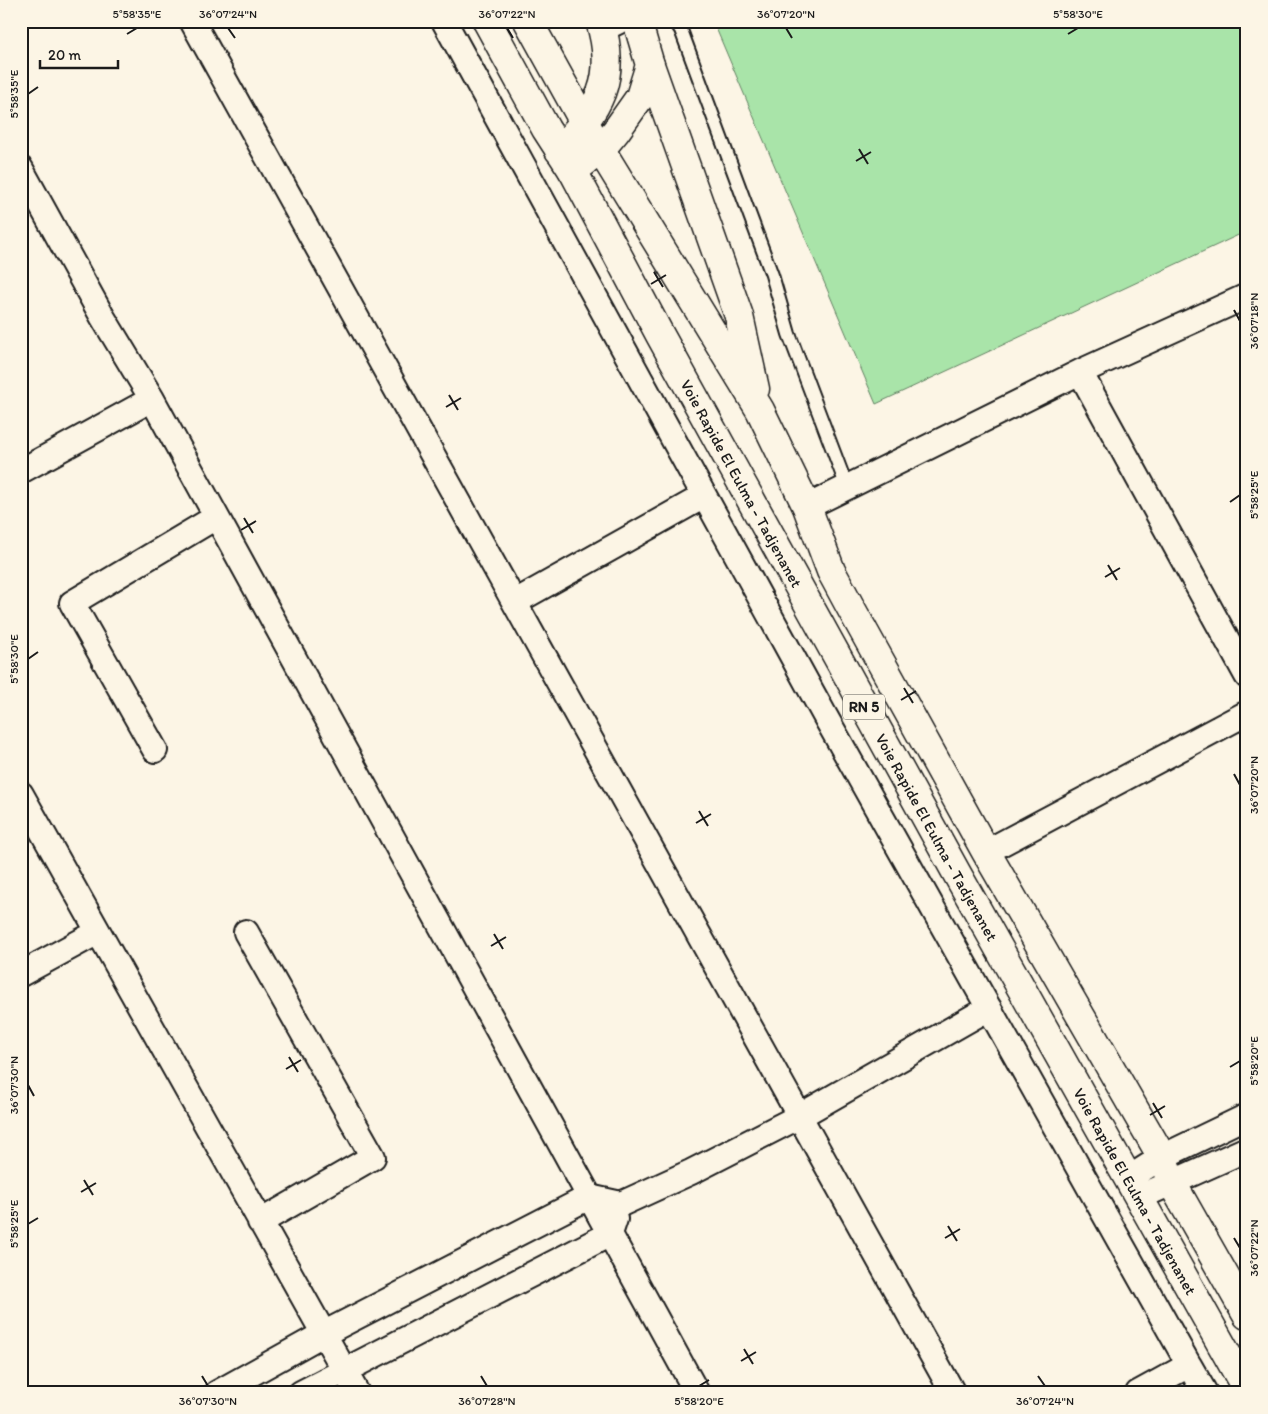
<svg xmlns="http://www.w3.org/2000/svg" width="1268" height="1414" font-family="Itim,sans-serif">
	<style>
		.green { fill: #a9e4a9; stroke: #628062 }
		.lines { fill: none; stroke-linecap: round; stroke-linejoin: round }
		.lane-casing { stroke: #1c1c1c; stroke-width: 16 }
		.street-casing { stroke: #1c1c1c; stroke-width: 28 }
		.secondary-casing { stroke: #1c1c1c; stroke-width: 31 }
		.highway-casing { stroke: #1c1c1c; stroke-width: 31 }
		.lane { stroke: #fcf5e5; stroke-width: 12 }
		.street { stroke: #fcf5e5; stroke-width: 24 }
		.secondary { stroke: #fcf5e5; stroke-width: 28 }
		.highway { stroke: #fcf5e5; stroke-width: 28 }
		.ticks { fill: none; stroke: #1c1c1c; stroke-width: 2 }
		.labels { text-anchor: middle; stroke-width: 4; stroke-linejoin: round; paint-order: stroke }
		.shield { fill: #fcf5e5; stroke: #5f5d58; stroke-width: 1 }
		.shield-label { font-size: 15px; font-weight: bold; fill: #1c1c1c }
		.street-label { font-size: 16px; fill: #1c1c1c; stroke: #fcf5e5 }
		.neatline { fill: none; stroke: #1c1c1c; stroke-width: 2 }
		.ticks-label { font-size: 12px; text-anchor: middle; fill: #1c1c1c }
	</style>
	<rect width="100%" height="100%" fill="#fcf5e5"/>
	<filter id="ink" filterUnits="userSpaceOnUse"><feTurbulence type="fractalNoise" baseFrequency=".02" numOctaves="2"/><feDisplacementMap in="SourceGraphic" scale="10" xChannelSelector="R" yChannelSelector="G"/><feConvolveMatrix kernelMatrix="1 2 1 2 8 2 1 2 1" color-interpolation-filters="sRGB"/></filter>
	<g filter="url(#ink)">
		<path class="green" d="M713,21h534v210l-371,173z"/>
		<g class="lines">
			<g class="lane-casing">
				<path id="lane" d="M675,21l6,9 91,245 17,59 58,153
					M604,35l29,-14"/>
			</g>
			<g class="street-casing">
				<path id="street" d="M192,21l761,1372
					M444,21l381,695 364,649
					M21,169l81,147 50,83
					M1080,372l167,304
					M21,471l131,-72 545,994
					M807,507l273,-135 167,-76
					M515,602l189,-106
					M155,750l-83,-147 144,-86
					M21,794l336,599
					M986,852l261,-139
					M246,932l127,225 -113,65
					M21,974l77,-42
					M1129,1178l33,-21 85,-41
					M1140,1197l107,-48
					M217,1393l106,-59 266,-137 32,7 70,-32 109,-56 189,-108
					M301,1393l309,-159 5,-15
					M1138,1393l51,-28 16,28"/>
			</g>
			<g class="secondary-casing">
				<path id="secondary" d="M559,150c40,-40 59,-71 41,-129
					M573,171l28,-22 15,-18 24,-34 10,-32 -13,-44"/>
			</g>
			<g class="highway-casing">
				<g id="highway">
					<path id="s1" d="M487,21l59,108 27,42 87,164 296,537 291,518"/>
					<path d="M528,21l57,103 175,286 47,97 24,64 21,39 134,242 176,305 10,26 75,132"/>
					<path d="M650,65l89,251 16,73"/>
				</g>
			</g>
			<use href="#lane" class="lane"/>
			<use href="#street" class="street"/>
			<use href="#secondary" class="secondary"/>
			<use href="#highway" class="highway"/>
		</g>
	</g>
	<path class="ticks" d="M228,28l7,10M507,28l6,10M786,28l6,10M127,34l10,-6M1068,34l10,-6M28,94l10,-7M859,149l9,15M856,161l15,-9M654,272l9,15M651,284l15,-9M1234,310l6,11M449,395l9,15M446,407l15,-9M1230,502l10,-7M244,518l9,15M241,530l15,-9M1108,565l9,15M1105,577l15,-9M28,659l10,-7M904,688l9,15M901,700l15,-9M1234,774l6,11M699,811l9,15M696,823l15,-9M494,934l9,15M491,946l15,-9M289,1057l9,15M1230,1067l10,-6M286,1069l15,-9M28,1085l6,11M1153,1103l9,15M1150,1115l15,-9M84,1180l9,15M81,1192l15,-9M28,1224l10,-6M948,1226l9,15M945,1238l15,-9M1234,1238l6,10M744,1349l9,15M741,1361l15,-9M202,1376l6,10M481,1376l6,10M1038,1376l7,10M699,1386l10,-6"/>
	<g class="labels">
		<rect class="shield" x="843" y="694.5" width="42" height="25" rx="4"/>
		<g class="shield-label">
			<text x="864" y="712">RN 5</text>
		</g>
		<g class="street-label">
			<text dy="6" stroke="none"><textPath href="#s1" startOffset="528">Voie Rapide El Eulma - Tadjenanet</textPath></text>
			<text dy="6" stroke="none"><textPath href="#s1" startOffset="932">Voie Rapide El Eulma - Tadjenanet</textPath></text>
			<text dy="6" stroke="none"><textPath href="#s1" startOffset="1338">Voie Rapide El Eulma - Tadjenanet</textPath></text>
		</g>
	</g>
	<rect width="1268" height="1414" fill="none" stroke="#fcf5e5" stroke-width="55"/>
	<path d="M40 60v8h78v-8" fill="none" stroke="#1c1c1c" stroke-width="2.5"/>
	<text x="48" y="60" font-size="15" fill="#1c1c1c" stroke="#fcf5e5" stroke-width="4" paint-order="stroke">20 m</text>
	<rect x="28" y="28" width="1212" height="1358" class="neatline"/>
	<g class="ticks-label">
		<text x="137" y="18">5°58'35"E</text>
		<text x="228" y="18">36°07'24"N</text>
		<text x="507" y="18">36°07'22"N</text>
		<text x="786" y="18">36°07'20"N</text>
		<text x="1078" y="18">5°58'30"E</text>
		<text transform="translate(14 94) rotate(-90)" y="4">5°58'35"E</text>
		<text transform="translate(1254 321) rotate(-90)" y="4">36°07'18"N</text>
		<text transform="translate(1254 495) rotate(-90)" y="4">5°58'25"E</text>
		<text transform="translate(14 659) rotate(-90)" y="4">5°58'30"E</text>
		<text transform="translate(1254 785) rotate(-90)" y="4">36°07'20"N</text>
		<text transform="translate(1254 1061) rotate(-90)" y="4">5°58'20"E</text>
		<text transform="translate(14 1085) rotate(-90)" y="4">36°07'30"N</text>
		<text transform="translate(14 1224) rotate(-90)" y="4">5°58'25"E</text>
		<text transform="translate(1254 1248) rotate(-90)" y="4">36°07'22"N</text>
		<text x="208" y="1405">36°07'30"N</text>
		<text x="487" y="1405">36°07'28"N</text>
		<text x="699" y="1405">5°58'20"E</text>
		<text x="1045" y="1405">36°07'24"N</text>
	</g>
</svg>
